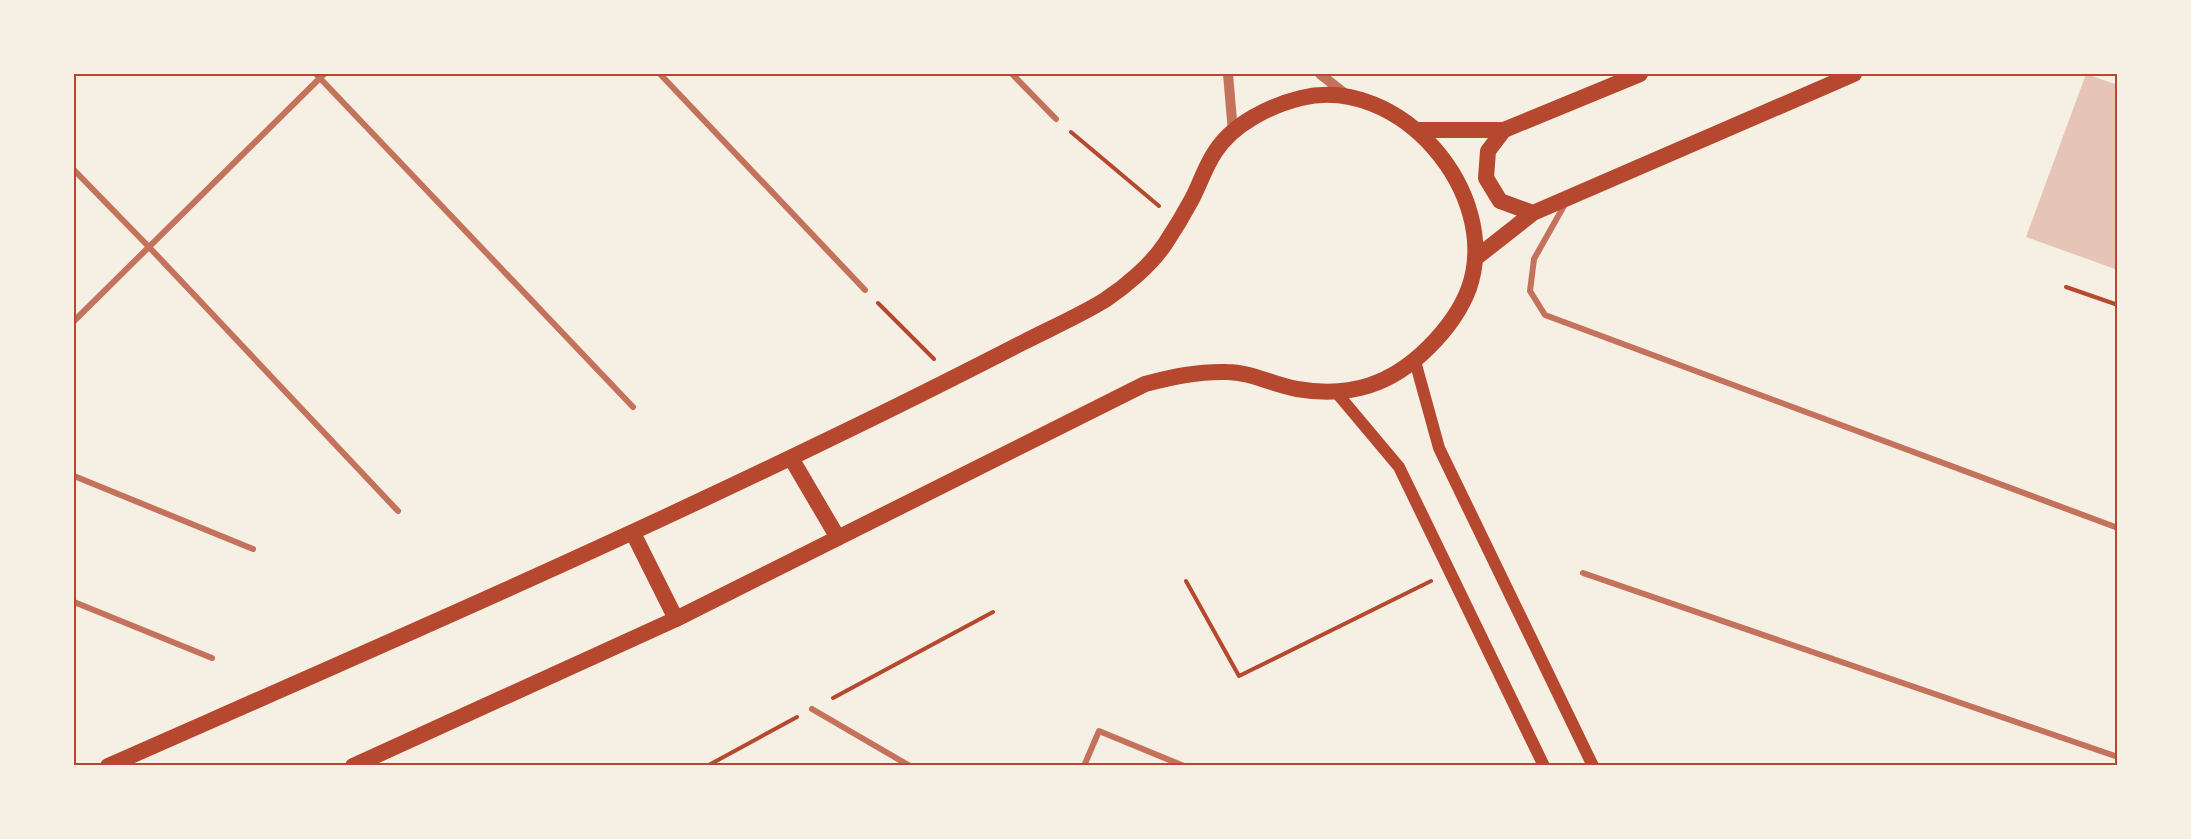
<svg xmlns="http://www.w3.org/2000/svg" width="2191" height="839" font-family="Barlow,sans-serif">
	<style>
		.building { fill: #e6c5b7 }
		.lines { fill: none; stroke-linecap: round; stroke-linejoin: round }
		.path { stroke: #b5482f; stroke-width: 4 }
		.minor { stroke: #c5725c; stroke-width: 6 }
		.tertiary { stroke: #c5725c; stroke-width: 10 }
		.secondary { stroke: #b5482f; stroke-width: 12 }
		.trunk { stroke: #b5482f; stroke-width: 16 }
		.neatline { fill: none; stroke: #b5482f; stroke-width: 2 }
	</style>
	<rect width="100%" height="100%" fill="#f6efe4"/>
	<path class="building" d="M2086,74l32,11v185l-92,-33z"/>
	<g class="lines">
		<path class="path" d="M1071,132l88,74
			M2066,287l52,18
			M878,303l56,56
			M1186,581l53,95 192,-95
			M833,698l160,-86
			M707,766l90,-49"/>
		<path class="minor" d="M316,74l317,333
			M660,74l205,216
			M1012,74l44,45
			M74,170l75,77 249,264
			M1565,204l-31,55 -4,32 15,24 573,213
			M74,321l250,-247
			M74,476l179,73
			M1583,573l535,184
			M74,602l138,56
			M812,709l98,57
			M1084,766l15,-35 85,35"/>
		<path class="tertiary" d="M1228,74l5,58
			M1320,74l28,22"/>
		<path class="secondary" d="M1415,361l24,87 154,318
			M1336,392l63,75 145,299"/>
		<path class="trunk" d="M1418,130h86l136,-56
			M1504,130l-16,21 -2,27 14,23 33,12
			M1477,257l56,-44 321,-139
			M791,458l47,80
			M633,533l43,86
			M108,766c238,-105 476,-208 709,-321 69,-33 137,-67 205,-102 27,-14 57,-27 83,-43 21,-14 46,-35 60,-56 10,-15 19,-30 27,-45 8,-15 13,-32 23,-47 18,-28 54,-46 86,-54 98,-24 201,95 168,190 -8,22 -23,42 -40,59 -38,38 -79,51 -132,42 -24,-4 -46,-17 -70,-17 -28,-1 -55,5 -82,12l-469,235 -323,147"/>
	</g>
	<rect width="2191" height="839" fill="none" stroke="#f6efe4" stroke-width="150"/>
	<rect x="75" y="75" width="2041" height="689" class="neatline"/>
</svg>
